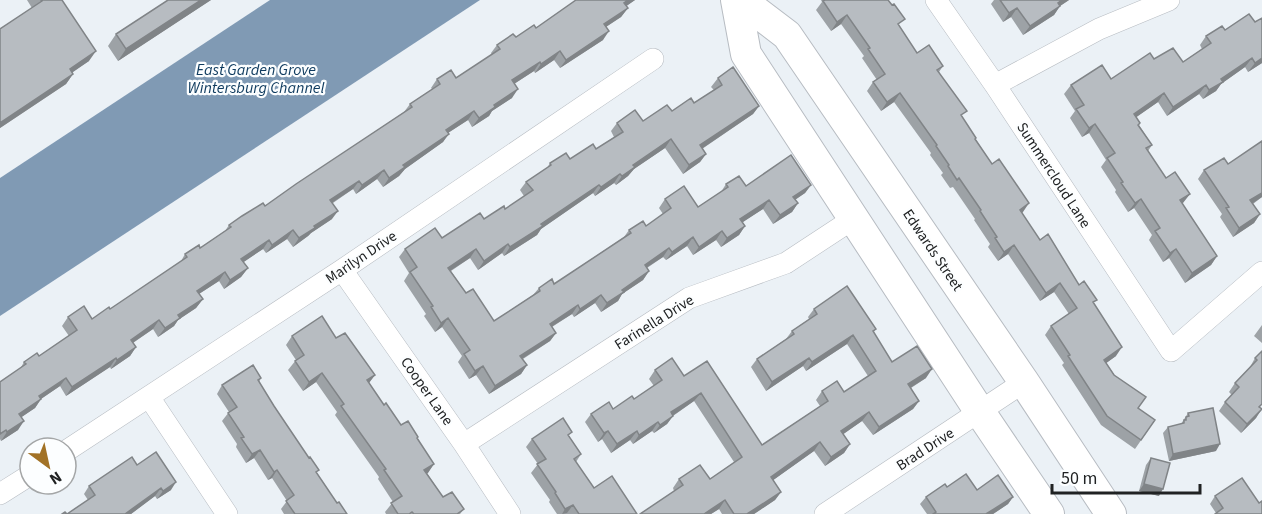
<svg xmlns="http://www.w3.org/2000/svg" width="1262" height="514" font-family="'Source Sans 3',sans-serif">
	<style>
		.water { fill: #809ab4 }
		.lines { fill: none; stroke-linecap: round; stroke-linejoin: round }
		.street-casing { stroke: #b7bcc2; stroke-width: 22 }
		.secondary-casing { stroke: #b7bcc2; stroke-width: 32 }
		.street { stroke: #fff; stroke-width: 21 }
		.secondary { stroke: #fff; stroke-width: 30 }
		.wall { fill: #9da2a6 }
		.shaded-wall { fill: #808487 }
		.building { fill: #b7bcc1; stroke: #808487; stroke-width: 1.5 }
		.labels { text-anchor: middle; stroke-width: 4.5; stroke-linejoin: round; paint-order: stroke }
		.street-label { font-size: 15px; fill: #202223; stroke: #fcfeff }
		.water-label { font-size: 16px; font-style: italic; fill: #0f3b5f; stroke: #fcfeff }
	</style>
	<rect width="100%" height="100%" fill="#ebf1f6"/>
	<path class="water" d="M270,0h210l-480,316v-138z"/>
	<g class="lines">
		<g class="street-casing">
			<path id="street" d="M936,0l59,85 176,266 91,-79
				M995,85l104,-56 70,-29
				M342,270l122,174 46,70
				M149,397l78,117
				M464,444l225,-146 97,-35 67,-44
				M66,451l276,-181 311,-211
				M0,494l30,-19
				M825,514l199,-132"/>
		</g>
		<g class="secondary-casing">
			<path id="secondary" d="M736,0l10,54 234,358 69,102
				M741,0l46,35 237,347 87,132"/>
		</g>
		<use href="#street" class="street"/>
		<use href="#secondary" class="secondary"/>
	</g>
	<path class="wall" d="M27,0h35l27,61 -17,11 1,2 -7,10 -66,44v-99l32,-21z
		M168,0h43l-93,61 -10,-15 8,-12z
		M576,0h59l-9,6 2,2 -7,9 -15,10 -3,13 -43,28 -6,-8 -19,13 -1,-2 -20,13 -2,14 -20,13 -3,5 -17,11 -4,-7 -20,13 -5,9 -38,27 -6,7 -16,11 -6,-8 -21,15 -3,-5 -20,14 -1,16 -21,14 -3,3 -15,11 -6,-8 -21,14 -3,-4 -20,13 5,6 -7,9 -17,12 -5,-8 -20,13 4,5 -7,9 -18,12 -4,6 -16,11 -5,-8 -20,14 3,4 -6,9 -19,13 -1,-2 -44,29 -6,-10 -19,13 -6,9 -14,9 -3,13 -17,11 -1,-2v-57l20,-13 4,-7 15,-6 30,-20 -7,-10 6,-9 24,2 18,-10 70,-46 5,-9 15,-6 25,-17 4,-6 36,-19 139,-94 6,-8 22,-15 -1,-1 6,-9 19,-1 36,-23 -1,-2 6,-8 39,-17z
		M821,0h67l11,27 18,26 26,13 -4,6 23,46 61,94 -1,1 18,27 54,64 22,52 -10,7 32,45 17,12 -20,29 -34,-24 -39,-60 2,-2 -19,-28 6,-9 18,-12 -15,-22 -14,9 -32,-47 -10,7 -10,-14 2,-3 -16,-24 1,-1 -22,-32 -3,1 -9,-13 2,-2 -13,-18 1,-2 -37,-51 -13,9 -14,-20 6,-9 4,-2 -15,-22 2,-2 -23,-32 -10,7 -15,-21 6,-8z
		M994,0h75l-9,6 -6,9 -31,20 -12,-18 -8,5 -12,-18z
		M1225,30l37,33 -14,9 -3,-5 -24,17 -5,7 -13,8 -4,-5 -32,22 -9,-14 -22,15 4,6 -1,2 13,20 -4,6 18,27 24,16 -8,9 35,53 -6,9 -26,18 -16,-25 -6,4 -14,-22 3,-5 -18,-27 -6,4 -13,-20 1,-2 -15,-23 5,-7 -17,-27 -7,4 -12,-19 5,-7 -11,-17 7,-9 40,-6 43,-20 29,3 19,-13 -2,-4 6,-9z
		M718,78l41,28 -6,8 -51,35 4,5 -6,8 -17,12 -18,-26 -31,21 -6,7 -12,9 -2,-2 -19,13 -2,-3 -52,36 -4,6 -33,21 -2,-3 -24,17 -8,-12 -19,13 15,22 28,28 39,-26 6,-7 15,-4 70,-47 5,-7 17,-4 17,-12 -4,-6 6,-9 33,8 23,-15 5,-8 20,2 65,-1 -6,8 -10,7 3,3 -6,9 -19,12 -10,-15 -21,13 3,4 -6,9 -18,12 -5,-7 -23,15 -6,-9 -21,14 -3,-3 -16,11 2,3 -6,9 -21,14 -4,7 -17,11 -6,-9 -21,14 -2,-3 -20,13 4,6 -6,8 -27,18 4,6 -6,9 -32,20 -13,-19 -7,4 -11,-17 4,-6 -20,-29 -7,5 -11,-16 2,-2 -22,-33 5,-8 -10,-16 6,-8 37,-11 63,-29 19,-13 -4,-6 6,-8 21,-14 3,-5 20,-4 26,-10 18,-12 -3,-6 6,-8 26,-2 51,-18 20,-13 -3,-3z
		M1228,164l34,33 -9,7 7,10 -6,9 -21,14 -13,-20 2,-3 -24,-35 6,-9z
		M814,309l62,20 -3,4 19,29 34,16 -15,10 8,13 -6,8 -40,26 -11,-14 -19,13 7,10 -6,9 -19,13 -11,-15 -41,29 8,12 -6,8 -21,14h-32l-3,-5 -8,5h-71l34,-23 -1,-3 6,-9h31l24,-17 -40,-61 -21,15 -6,8 -13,9 -2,-2 -19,13 -3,-4 -19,13 -9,-14 -4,3 -13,-20 6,-8 22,-5 21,-10 20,-13 -5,-7 6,-9 29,6 78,69 58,-39 -4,-6 6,-9 22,1 24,-16 -21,-32 -41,27 -3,-5 -37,25 -15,-24 6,-8 29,-20 6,-8 17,-12 -1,-2z
		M1262,325v18l-8,-7z
		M292,336l44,2 39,37 -6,8 15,22 17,20 17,12 -1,2 17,25 -7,9 16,24 21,12 -4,5h-74l-1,-2 8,-10 -15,-23 1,-2 -44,-62 2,-3 -21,-30 -13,9 -15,-21 8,-10 -10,-15z
		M1262,351l-2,57 -4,10 -15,15 -22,-22 6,-9 7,-7 -3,-3 6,-9 15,-16 5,-9z
		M261,378l-2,4 58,91 20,30 10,11h-63l-3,-5 6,-8 -15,-23 -4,2 -14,-22 -8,5 -10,-16 1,-3 -15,-23 7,-9 -12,-18 5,-9z
		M1188,413l28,38 -47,10 -6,-28 5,-6 13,-3z
		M569,436l12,18 -5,8 18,26 43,26h-80l-8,-12 1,-2 -19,-27 7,-9 -12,-17 6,-8z
		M1151,458l8,38 -20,-5 7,-26z
		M137,465l34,25 -14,9 -2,-3 -24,18h-69h5l21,-14 -4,-6 5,-8z
		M947,487l30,3 36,7 -5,7 -15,10h-66l-7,-10 6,-7z
		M1215,496l44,7 3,11 -46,-1 -6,-9z"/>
	<path class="shaded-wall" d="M201,0h10l-93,61 8,-12z
		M628,0h7l-17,12 6,-9z
		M1062,0h7l-9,6 -6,9 -31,20 7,-9z
		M628,8l-7,9 -23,15 6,-8z
		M1017,8l-6,9 -8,5 6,-9z
		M847,15l-6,9 -10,7 6,-9z
		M609,31l-6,9 -43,28 6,-8z
		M96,51l-7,10 -26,18 7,-10z
		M560,51l-6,9 -19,13 6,-9z
		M1252,58l-7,9 -24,17 -5,7 -13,8 6,-9 12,-11z
		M1262,58v5l-14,9 7,-9z
		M540,62l-6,9 -28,18 6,-9z
		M73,74l-7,10 -66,44v-5z
		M1206,85l-7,9 -32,22 6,-9z
		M518,89l-6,9 -20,13 -3,5 -17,11 7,-9 15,-13z
		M900,93l-6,9 -13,9 6,-9z
		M1164,93l-6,9 -30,21 6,-9z
		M759,106l-6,8 -59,40 6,-9z
		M474,111l-6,9 -28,18 6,-8z
		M1095,124l-6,9 -7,4 7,-9z
		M449,134l-6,8 -38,27 -6,7 -16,11 6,-9 14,-13z
		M671,139l-6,9 -31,21 -6,7 -12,9 6,-9 11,-11z
		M706,154l-6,8 -17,12 6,-9z
		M384,170l-7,9 -21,15 6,-9z
		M620,174l-6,9 -19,13 6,-9z
		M359,181l-6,8 -29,19 6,-8z
		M599,185l-6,8 -52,36 -4,6 -33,21 6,-9 31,-23z
		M811,185l-6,8 -18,12 6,-8z
		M1262,193v4l-18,12 6,-9z
		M1190,194l-7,9 -9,6 6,-9z
		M1141,199l-7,9 -6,4 7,-9z
		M769,200l-6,9 -29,19 6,-9z
		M798,203l-6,9 -19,12 7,-9z
		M1029,203l-6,9 -9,6 6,-8z
		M338,211l-6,8 -21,14 -3,3 -15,11 6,-9 15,-12z
		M1260,214l-6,9 -21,14 6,-9z
		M745,226l-6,9 -18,12 6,-9z
		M293,230l-6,9 -21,14 6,-8z
		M722,231l-6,9 -23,15 6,-8z
		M693,237l-6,9 -21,14 6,-8z
		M269,240l-6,9 -28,19 6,-9z
		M508,244l-6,9 -24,17 6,-9z
		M1014,245l-6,9 -10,7 6,-9z
		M669,248l-6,9 -25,16 7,-8z
		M476,249l-6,9 -28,18 6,-8z
		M1176,249l-7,9 -6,4 7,-9z
		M1217,256l-6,9 -26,18 7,-10z
		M248,268l-7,9 -17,12 6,-9z
		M649,271l-6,9 -21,14 -4,7 -17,11 6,-9 15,-13z
		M225,272l-6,9 -28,18 6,-8z
		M1060,283l-6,9 -14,9 6,-8z
		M601,295l-6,8 -21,14 6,-8z
		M203,299l-7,9 -18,12 -4,6 -16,11 7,-9 13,-13z
		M578,305l-6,9 -29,18 7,-8z
		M448,318l-6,9 -7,5 6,-9z
		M159,320l-6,9 -28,19 6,-8z
		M556,333l-6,8 -36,23 6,-8z
		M853,335l-6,9 -41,27 6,-9z
		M136,347l-6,9 -19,13 6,-9z
		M1122,347l-6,9 -18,13 6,-9z
		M116,358l-6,9 -44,29 6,-9z
		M809,358l-6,8 -37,25 6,-9z
		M527,365l-6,9 -32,20 6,-8z
		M483,366l-7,9 -7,4 6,-8z
		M932,369l-6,9 -24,15 6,-9z
		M322,373l-6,9 -13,9 6,-9z
		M375,375l-7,9 -1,-4z
		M66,378l-6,8 -28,19 7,-9z
		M701,393l-7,8 -29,20 6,-9z
		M41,399l-6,9 -22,15 6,-9z
		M919,401l-6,8 -40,26 6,-8z
		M1262,409l-6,9 -15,15 6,-9z
		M869,412l-7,9 -27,19 6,-9z
		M673,416l-6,8 -13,9 6,-8z
		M24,421l-6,9 -17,11 6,-9z
		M658,422l-6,9 -19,13 6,-9z
		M608,431l-6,8 -4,3 6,-9z
		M637,431l-7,9 -19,13 6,-9z
		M820,442l-6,9 -49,35 6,-9z
		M850,444l-6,9 -19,13 6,-9z
		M1220,444l-4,7 -47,10 4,-7z
		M260,450l-6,8 -8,5 6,-9z
		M434,464l-6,9 -10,6 6,-9z
		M277,470l-5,8 -4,2 6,-8z
		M176,482l-5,8 -14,9 6,-8z
		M1144,484l19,5 -4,7 -20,-5z
		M161,488l-6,8 -24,18h-6z
		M781,492l-6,8 -21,14h-7z
		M1013,497l-5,7 -15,10h-7z
		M725,500l-6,9 -8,5h-7z
		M573,505l-6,8 -5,1 3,-5z"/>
	<path class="building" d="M41,0h21l34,51 -26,18 3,5 -73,49v-94l42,-28z
		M168,0h33l-75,49 -10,-15z
		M576,0h52l-4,3 4,5 -24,16 5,7 -43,29 -6,-9 -19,13 -1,-2 -28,18 6,9 -24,16 1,2 -16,11 -5,-7 -28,19 3,4 -46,31 2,2 -16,11 -5,-8 -22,15 -3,-4 -29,19 8,11 -24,15 1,2 -16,10 -6,-8 -21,15 -3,-5 -28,19 7,9 -18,12 -5,-8 -28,19 6,8 -25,16 2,3 -15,10 -6,-8 -28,20 5,7 -19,13 -1,-2 -44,29 -6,-9 -27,18 2,3 -22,15 5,7 -17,11 -1,-2 -6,4v-52l26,-18 -2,-2 13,-9 2,3 38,-26 -9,-13 16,-11 8,13 17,-12 1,2 77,-52 -2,-3 14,-9 1,3 31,-21 -2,-2 13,-9 21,-13 2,3 31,-22 116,-77 -2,-3 30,-20 -3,-5 14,-9 5,8 44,-29 -3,-4 16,-11 3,3 18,-12 2,3z
		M825,0h63l4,5 2,-1 11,15 -7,5 19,29 12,-8 14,21 -6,4 30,41 -6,4 15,23 -1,1 17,25 7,-5 30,44 -9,7 20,30 8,-6 31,51 5,-4 13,19 -4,2 29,45 -18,13 10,15 32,22 -8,11 17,12 -14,20 -34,-24 -39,-60 2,-1 -19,-29 26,-18 -17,-25 -14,10 -32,-48 -10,7 -9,-14 2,-1 -17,-26 1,-1 -22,-32 -2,2 -9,-14 1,-1 -13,-19 1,-1 -37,-52 -13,9 -14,-20 12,-8 -17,-25 2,-1 -23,-33 -10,7 -14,-21z
		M1000,0h62l-4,3 2,3 -30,20 -13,-18 -8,5z
		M1249,14l6,8 7,-4v40l-7,5 -3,-5 -31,21 2,3 -14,8 -3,-5 -33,22 -9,-14 -30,21 6,9 -2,2 14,20 -6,3 20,30 9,-6 15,22 -10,6 37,56 -25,17 -16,-24 -6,4 -15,-22 5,-3 -19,-29 -6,4 -14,-20 2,-1 -16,-24 8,-5 -20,-29 -6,4 -13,-19 8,-4 -13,-20 31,-20 9,14 39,-26 4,6 19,-11 10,14 28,-19 -5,-7 16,-10 3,4z
		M733,67l26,39 -59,39 6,9 -17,11 -18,-26 -38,26 2,2 -13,9 -2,-2 -19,13 -2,-2 -58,39 2,2 -33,21 -2,-3 -24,17 -8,-12 -28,19 18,25 7,-4 21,32 46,-30 -1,-3 13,-9 2,5 77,-51 -2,-3 14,-9 3,5 25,-18 -6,-9 19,-13 14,21 30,-20 -2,-3 13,-8 7,10 45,-31 20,30 -18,12 5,6 -18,12 -11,-15 -29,19 5,7 -18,12 -5,-7 -23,16 -6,-10 -21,15 -3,-4 -24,17 4,6 -27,19 2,2 -17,11 -6,-8 -21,14 -2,-4 -28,19 6,9 -36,23 7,9 -32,21 -12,-20 -8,5 -11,-17 6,-4 -22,-32 -7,5 -10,-16 2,-1 -23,-34 7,-5 -12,-18 30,-21 7,10 38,-25 4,6 20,-13 1,3 28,-19 -7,-8 25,-17 -1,-2 16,-10 4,6 23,-15 3,5 27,-17 -6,-9 18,-13 8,11 24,-16 5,6 19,-13 3,5 28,-18 -4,-7z
		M1262,141v52l-12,7 10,14 -21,14 -13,-20 3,-1 -25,-37 20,-12 4,6z
		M847,286l29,43 -3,2 19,31 25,-16 15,23 -24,15 11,17 -40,26 -10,-15 -28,19 9,13 -19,13 -11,-15 -49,35 10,15 -34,22h-13l-9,-14 -21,14h-64l43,-29 -4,-6 21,-14 10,14 32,-22 -41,-64 -30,19 2,4 -13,9 -2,-3 -19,13 -2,-4 -20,13 -9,-13 -4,2 -13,-19 18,-12 4,7 19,-13 2,3 28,-19 -7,-10 17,-12 12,18 23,-15 55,84 66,-44 -6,-10 15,-10 7,11 32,-21 -23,-36 -41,27 -3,-4 -37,24 -15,-23 37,-25 -2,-3 25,-17 -3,-5z
		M322,316l14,22 9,-5 30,42 -8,5 17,25 2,-2 15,22 7,-4 10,16 -1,1 17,26 -10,6 19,27 9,-5 12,17 -7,5h-43l-2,-2 -3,2h-11l-7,-11 11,-7 -18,-26 2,-1 -45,-63 3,-2 -22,-31 -13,9 -14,-21 9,-6 -12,-19z
		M1262,351v53l-3,3 3,2 -15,15 -22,-22 14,-15 -4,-4 22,-23 -2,-2z
		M253,365l8,13 -3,2 16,26 35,52 1,-1 9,13 -3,2 21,31 2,-1 8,12h-52l-9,-13 8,-6 -17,-25 -3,2 -14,-22 -8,4 -11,-16 3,-1 -16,-24 9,-6 -15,-22z
		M1213,408l7,36 -47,10 -5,-27 16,-4v-3h2v-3l3,-1 -1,-3z
		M563,418l9,14 -4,3 13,19 -7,5 20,29 18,-12 25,38h-58l-6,-9 -8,4 -10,-16 1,-1 -19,-28 9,-5 -14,-20z
		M156,452l20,30 -13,9 -2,-3 -36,26h-63l3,-2 2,2 28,-19 -6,-9 43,-29 5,8z
		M1151,458l19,5 -7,26 -19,-5z
		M966,474l11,16 21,-15 15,22 -27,17h-53l3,-2 -10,-15 19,-13 2,3z
		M1242,478l17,25 3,-2v13h-47l8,-6 -8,-12z"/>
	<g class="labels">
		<g class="street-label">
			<text transform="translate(1054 175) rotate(57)" y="5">Summercloud Lane</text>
			<text transform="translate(933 250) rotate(56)" y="5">Edwards Street</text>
			<text transform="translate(361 257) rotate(-34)" y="5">Marilyn Drive</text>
			<text transform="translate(654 322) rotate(-32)" y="5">Farinella Drive</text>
			<text transform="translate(427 391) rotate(55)" y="5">Cooper Lane</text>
			<text transform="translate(925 449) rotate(-33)" y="5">Brad Drive</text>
		</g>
		<g class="water-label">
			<text x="256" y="75">East Garden Grove<tspan x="256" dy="18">Wintersburg Channel</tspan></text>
		</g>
	</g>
	<g transform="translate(48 466) rotate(147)"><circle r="28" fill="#fcfeff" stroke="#a4a6a7" stroke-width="1.5"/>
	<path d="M0-4.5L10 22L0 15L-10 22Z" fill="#a27226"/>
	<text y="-9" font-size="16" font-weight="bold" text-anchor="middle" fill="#202223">N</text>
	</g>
	<path d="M1052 484v9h148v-9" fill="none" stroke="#202223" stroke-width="3"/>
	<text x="1061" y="484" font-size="18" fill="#202223" stroke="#fcfeff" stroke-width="4.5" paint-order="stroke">50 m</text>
</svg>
